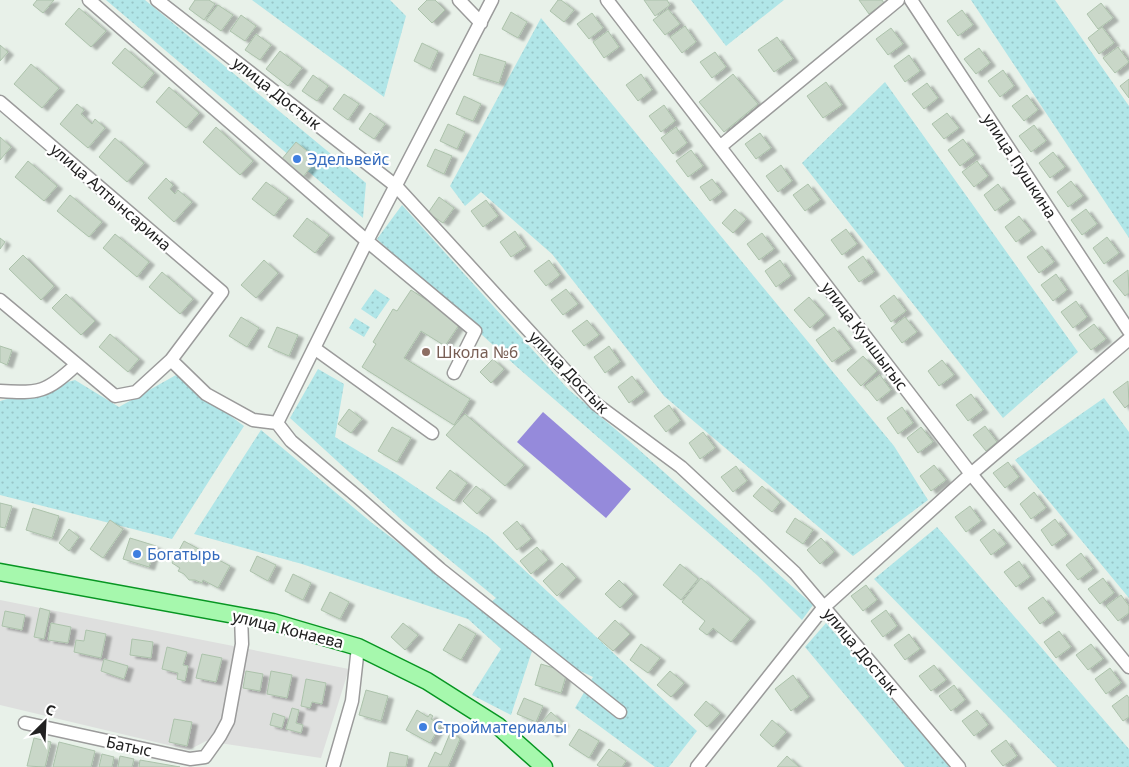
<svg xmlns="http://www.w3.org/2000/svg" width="1129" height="767" font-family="'Noto Sans',sans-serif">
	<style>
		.residential { fill: #dedfde }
		.grass { fill: url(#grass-dots) }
		.pitch { fill: #958adb }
		.building { fill: #c9d7c8; stroke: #acc2ab; filter: url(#shadow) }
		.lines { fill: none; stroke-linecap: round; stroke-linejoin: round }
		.minor-casing { stroke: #9b9b9b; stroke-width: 15 }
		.major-casing { stroke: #079622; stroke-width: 19 }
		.minor { stroke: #fff; stroke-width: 12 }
		.major { stroke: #a6f8ad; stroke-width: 16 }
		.shop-dot { fill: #3f7fe0; stroke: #fff; stroke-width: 2 }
		.education-dot { fill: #8d6e63; stroke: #fff; stroke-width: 2 }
		.labels { text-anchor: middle; stroke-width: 4.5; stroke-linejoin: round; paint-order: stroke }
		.street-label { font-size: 16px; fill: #212121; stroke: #fff }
		.shop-label { font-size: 16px; fill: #366cbe; stroke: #fff; text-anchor: start }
		.education-label { font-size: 16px; fill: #785e54; stroke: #fff; text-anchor: start }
	</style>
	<defs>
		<pattern id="grass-dots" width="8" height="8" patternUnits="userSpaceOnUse" patternTransform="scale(1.25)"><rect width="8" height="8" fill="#b1e6e8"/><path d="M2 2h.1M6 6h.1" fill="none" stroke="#98c5c7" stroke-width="1.8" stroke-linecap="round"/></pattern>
		<filter id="shadow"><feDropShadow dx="5.5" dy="3" stdDeviation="1" flood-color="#0004"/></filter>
	</defs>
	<rect width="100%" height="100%" fill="#e8f1e9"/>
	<path class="residential" d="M0,600l349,69 -28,89 -115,-17 -17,9 -189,-45z"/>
	<path class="grass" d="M106,0h39l221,183 -3,35z
		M252,0h138l16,16 -22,81z
		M691,0h93l-58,46z
		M971,0h84l74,106v132z
		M541,18l353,428 34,54 -75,56 -189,-160 -112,-142 -71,-62 -16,14 -15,-20z
		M885,82l193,270 -75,66 -201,-255z
		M402,205l166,184 60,51 185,165 -11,15 -44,-44 -241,-209 -140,-128z
		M375,289l15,10 -14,20 -15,-10z
		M355,318l15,9 -6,10 -15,-9z
		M318,369l26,15 -9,53 63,38 90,61 209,195 -28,36h-14l-80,-59 18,-31 -60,-29 -22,67 -39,-20 29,-46 -33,-30 -166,-55 -108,-30 67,-104 111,93 112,85 12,-10 -90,-74 -116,-106z
		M176,375l68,51 -72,113 -172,-44v-94l75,-21 44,27z
		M1104,398l25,34v166l-114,-138z
		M937,527l192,222v18h-72l-183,-188z
		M826,623l124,144h-45l-100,-120z"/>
	<path class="pitch" d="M543,412l88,77 -25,29 -89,-76z"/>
	<path class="building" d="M37,0h17l-11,13 -10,-8z
		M195,0h14l6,4 -11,16 -15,-11z
		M427,0h8l10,10 -13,13 -14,-14z
		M558,0h3l13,10 -10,12 -14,-11z
		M644,0h23l3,5 -15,11z
		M859,0h23l2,3 -15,11z
		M1101,3l12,15 -15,11 -11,-15z
		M218,5l15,10 -12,16 -15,-11z
		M79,8l27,23 -15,16 -26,-23z
		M668,9l12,15 -15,11 -12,-15z
		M962,10l11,15 -15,11 -11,-15z
		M511,12l16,10 -9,16 -16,-9z
		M592,13l11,15 -14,11 -12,-15z
		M241,15l15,11 -11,15 -15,-10z
		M685,26l11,16 -14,11 -12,-16z
		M1102,27l12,16 -15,11 -11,-16z
		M891,28l12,16 -15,11 -12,-16z
		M608,31l11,16 -15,11 -11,-16z
		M256,34l15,11 -11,15 -15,-10z
		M777,37l16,22 -19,13 -16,-22z
		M422,43l16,8 -8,18 -16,-8z
		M0,45l8,7 -8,9z
		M1118,47l11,15 -14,11 -12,-15z
		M125,48l29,25 -12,15 -30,-25z
		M979,48l11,15 -14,11 -12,-15z
		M280,51l22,17 -14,18 -22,-17z
		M715,52l11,15 -14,11 -12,-16z
		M480,54l26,8 -7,21 -26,-8z
		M909,55l11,16 -15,11 -11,-16z
		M31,64l28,24 -17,20 -28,-24z
		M1003,70l11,16 -14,11 -12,-16z
		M641,74l11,16 -14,11 -12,-16z
		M733,74l25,30 -34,28 -25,-30z
		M313,75l15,11 -11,15 -15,-10z
		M1129,79v19l-9,-12z
		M826,82l16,23 -19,13 -16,-22z
		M927,83l11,15 -14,11 -12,-15z
		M169,87l30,26 -13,15 -30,-26z
		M344,94l15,10 -11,16 -15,-11z
		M1027,95l11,15 -14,11 -12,-15z
		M464,96l17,8 -8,17 -17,-7z
		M77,104l7,6 -3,4 11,10 3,-5 10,9 -17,20 -28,-24z
		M664,105l11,16 -14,11 -12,-16z
		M370,113l15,11 -11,15 -15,-10z
		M947,113l12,15 -15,11 -12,-15z
		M448,124l17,8 -8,17 -17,-8z
		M1034,125l12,16 -15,11 -12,-16z
		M216,127l37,34 -13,14 -37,-33z
		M676,127l11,16 -14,11 -12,-16z
		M760,133l11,15 -15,11 -11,-15z
		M0,137l11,10 -11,13z
		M115,138l29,25 -17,19 -28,-25z
		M963,139l12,16 -15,11 -12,-16z
		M296,142l21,17 -14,18 -22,-17z
		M435,149l17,7 -8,18 -17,-8z
		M691,150l12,16 -15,11 -12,-16z
		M1053,152l12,15 -15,11 -11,-15z
		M28,161l29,25 -13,15 -29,-24z
		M977,161l11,15 -14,11 -12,-15z
		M781,165l11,16 -14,11 -12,-16z
		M166,178l7,7 -3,4 5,5 3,-4 14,12 -18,20 -26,-24z
		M712,179l10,13 -12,9 -10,-14z
		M1071,181l12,15 -15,11 -11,-15z
		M266,182l22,16 -14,18 -22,-17z
		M808,184l12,16 -15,11 -12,-16z
		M998,184l12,16 -15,11 -11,-16z
		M70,195l32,27 -13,15 -32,-26z
		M439,197l15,11 -11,15 -15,-10z
		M486,200l12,16 -15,11 -12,-16z
		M735,209l11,10 -13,14 -11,-10z
		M1086,209l11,15 -15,11 -11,-15z
		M1019,216l12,15 -15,11 -11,-15z
		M307,218l22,17 -14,18 -22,-17z
		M846,229l11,15 -15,11 -11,-15z
		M515,231l11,16 -15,10 -11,-15z
		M762,233l12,16 -15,11 -12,-16z
		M115,234l34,28 -12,15 -34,-29z
		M1107,237l12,16 -15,11 -11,-16z
		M0,238l5,4 -5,7z
		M1042,246l12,16 -15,11 -12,-16z
		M23,255l31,31 -13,14 -32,-31z
		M863,256l11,16 -15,10 -11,-15z
		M264,260l14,13 -22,25 -15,-13z
		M549,260l11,15 -14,11 -12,-15z
		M780,260l11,16 -15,11 -11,-16z
		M1128,270l1,23 -4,3 -12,-15z
		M162,272l31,27 -13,15 -31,-27z
		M1056,274l11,16 -14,11 -12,-16z
		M566,289l12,15 -15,11 -12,-15z
		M411,290l50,32 -16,24 -24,-15 -17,27 66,41 -16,26 -92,-58 14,-23 -3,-2 20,-33 4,2z
		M66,294l29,27 -14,14 -29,-27z
		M894,295l12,16 -15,11 -11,-16z
		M809,297l16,18 -15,13 -16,-18z
		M1076,301l11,16 -14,11 -12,-16z
		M241,317l18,11 -12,19 -18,-11z
		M905,317l12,15 -15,11 -11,-15z
		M587,320l12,15 -15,11 -12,-15z
		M1094,324l12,15 -15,11 -12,-15z
		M277,327l21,8 -9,21 -21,-9z
		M834,327l17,22 -19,13 -16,-22z
		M110,334l29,25 -11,13 -29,-25z
		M0,346l12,4 -5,15 -7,-3z
		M609,346l11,16 -15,11 -11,-16z
		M863,356l14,15 -16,15 -14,-16z
		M493,359l11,10 -13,14 -11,-11z
		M942,360l12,15 -15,11 -11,-15z
		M880,375l11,15 -14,11 -12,-15z
		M632,376l12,16 -15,11 -11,-16z
		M1128,381l1,23 -4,4 -12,-16z
		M971,394l12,16 -15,11 -12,-16z
		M669,405l11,16 -14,11 -12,-16z
		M902,407l11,16 -15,11 -11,-16z
		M349,409l13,10 -11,14 -13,-9z
		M465,414l59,51 -19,21 -59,-51z
		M985,426l12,16 -11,9 -13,-16z
		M392,427l19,11 -14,24 -19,-11z
		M921,427l12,15 -15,11 -11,-15z
		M703,432l12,16 -15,11 -11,-16z
		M1008,462l11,15 -14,11 -12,-15z
		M934,465l12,15 -15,11 -11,-15z
		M736,466l11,15 -14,11 -12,-15z
		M450,470l17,13 -13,18 -18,-13z
		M476,486l15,12 -14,16 -14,-13z
		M762,486l18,16 -8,10 -19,-16z
		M1034,492l12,16 -15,11 -11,-15z
		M0,503l12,3 -7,22 -5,-1z
		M970,506l11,15 -15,11 -11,-15z
		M33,508l26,8 -7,22 -26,-8z
		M795,518l18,12 -10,14 -17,-12z
		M1055,519l12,16 -15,11 -11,-16z
		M110,520l13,9 -20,29 -13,-9z
		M517,521l14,18 -14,11 -14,-17z
		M69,529l10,8 -10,14 -10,-8z
		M994,529l12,15 -15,11 -11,-15z
		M130,538l26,8 -7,21 -26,-8z
		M821,538l13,14 -14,12 -13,-14z
		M184,541l46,25 -12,22 -15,-8 -1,3 -7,-3h-6l-5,-6 -6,-3 2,-3 -8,-5z
		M537,547l11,13 -17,14 -11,-13z
		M1081,553l12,16 -15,11 -12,-15z
		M257,556l19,9 -8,16 -18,-10z
		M1019,561l11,16 -14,10 -12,-15z
		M562,563l14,15 -19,18 -14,-15z
		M680,564l18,15 -17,21 -18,-15z
		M293,574l18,9 -8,17 -18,-9z
		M701,578l49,41 -19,23 -18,-14 -6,7 -8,-6 6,-8 -23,-19z
		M1103,578l11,15 -14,11 -12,-15z
		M619,580l14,14 -13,14 -15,-14z
		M866,585l11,15 -14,11 -12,-15z
		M330,592l19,10 -9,17 -19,-9z
		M1121,595l8,11v7l-11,8 -12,-15z
		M1043,597l12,16 -15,11 -12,-16z
		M40,608l10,3 -6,28 -10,-2z
		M886,610l11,16 -14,11 -12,-16z
		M5,611l20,4 -3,15 -20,-4z
		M615,620l15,14 -17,17 -15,-13z
		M51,623l20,4 -3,16 -20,-3z
		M403,623l15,12 -13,15 -14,-13z
		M459,624l17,10 -15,26 -18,-10z
		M86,630l20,4 -5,24 -27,-6 2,-12 8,1z
		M1059,631l12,16 -15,11 -12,-16z
		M909,634l11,15 -15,11 -11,-15z
		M132,639l21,3 -2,16 -21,-3z
		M641,644l19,14 -12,15 -18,-13z
		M1091,644l12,15 -15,11 -12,-15z
		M167,647l20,5 -4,13 5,1 -3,15 -8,-2 1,-6 -16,-4z
		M202,654l20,4 -6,24 -20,-4z
		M104,659l24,7 -4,13 -23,-8z
		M541,664l26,8 -6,21 -26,-8z
		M934,665l12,15 -15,11 -12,-15z
		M1110,668l11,15 -15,11 -11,-15z
		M246,671l17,3 -3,17 -17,-3z
		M271,671l21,4 -5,23 -20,-4z
		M670,671l14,12 -13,14 -14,-12z
		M793,675l16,22 -18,14 -16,-22z
		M306,679l20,4 -4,21 -10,-2 -2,6 -9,-2z
		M954,685l11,15 -14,11 -12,-15z
		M366,690l22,6 -7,25 -22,-6z
		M1127,695l2,3v19l-6,4 -11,-15z
		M524,698l19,8 -7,16 -19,-8z
		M706,701l14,12 -13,14 -13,-12z
		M292,708l7,2 -3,13 7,2 -2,8 -15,-4z
		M417,710l11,7 2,-3 3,2 -2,3 10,5 -11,19 -24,-13z
		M977,710l11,15 -14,11 -12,-15z
		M551,712l12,11 -11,11 -11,-11z
		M273,713l12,4 -3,11 -12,-3z
		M174,719l18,3 -5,24 -18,-4z
		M772,720l14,12 -13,15 -13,-12z
		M579,729l20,12 -10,17 -20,-13z
		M451,731l9,8 -12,28h-20l7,-15 6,3z
		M34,738l17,4 -6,25 -18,-1z
		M1006,740l11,16 -14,10 -12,-15z
		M59,742l36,9 -4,16h-38z
		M609,749l17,12 -4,6h-22l-3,-2z
		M390,752l18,4 -2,11h-19z
		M102,754l12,3 -2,10h-13z
		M120,756l14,3 -2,8h-14z
		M787,756l12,11h-22z
		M140,760l40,7h-41z"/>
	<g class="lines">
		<g class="minor-casing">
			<path id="minor" d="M89,0l278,241 108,90 -21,42
				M157,0l239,186 200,218 85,63 114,106 164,194
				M459,0l22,23
				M607,0l364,474 158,193
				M911,0l218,331
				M0,102l222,190 -51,68 35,34 47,26 24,3 14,18 68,57 81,71 180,143
				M721,146l177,-146
				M0,300l115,96 21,-4 35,-32
				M314,348l118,85
				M0,391c39,3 47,1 76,-26
				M277,423l90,-182 125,-241
				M25,723l165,36 15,-2 15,-21 8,-15 14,-77 -1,-28
				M333,767l19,-66 6,-54
				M697,767l127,-160 147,-133 158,-135"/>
		</g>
		<g class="major-casing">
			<path id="major" d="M0,572l273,50 85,25 69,34 71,45 46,41"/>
		</g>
		<use href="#minor" class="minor"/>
		<use href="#major" class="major"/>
	</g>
	<g class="shop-dot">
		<circle cx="297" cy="159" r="5"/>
		<circle cx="137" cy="554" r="5"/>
		<circle cx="423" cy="727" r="5"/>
	</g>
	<circle class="education-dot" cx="426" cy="352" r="5"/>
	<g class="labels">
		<g class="street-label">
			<text transform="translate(277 93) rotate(38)" y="6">улица Достык</text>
			<text transform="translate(1020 166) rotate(57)" y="6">улица Пушкина</text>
			<text transform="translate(111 197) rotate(41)" y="6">улица Алтынсарина</text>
			<text transform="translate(865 336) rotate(53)" y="6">улица Куншыгыс</text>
			<text transform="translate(569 372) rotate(46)" y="6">улица Достык</text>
			<text transform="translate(288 629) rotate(14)" y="6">улица Конаева</text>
			<text transform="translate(861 651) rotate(50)" y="6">улица Достык</text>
			<text transform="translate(129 746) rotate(12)" y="6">Батыс</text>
		</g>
		<g class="shop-label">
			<text x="307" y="165">Эдельвейс</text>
			<text x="147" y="560">Богатырь</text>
			<text x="433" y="733">Стройматериалы</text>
		</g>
		<g class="education-label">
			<text x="436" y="358">Школа №6</text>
		</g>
	</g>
	<g transform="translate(45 722) rotate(24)" stroke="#ffffff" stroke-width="4" paint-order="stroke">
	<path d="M0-4L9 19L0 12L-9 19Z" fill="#212121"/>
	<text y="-8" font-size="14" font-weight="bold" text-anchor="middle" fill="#212121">С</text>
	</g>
</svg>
